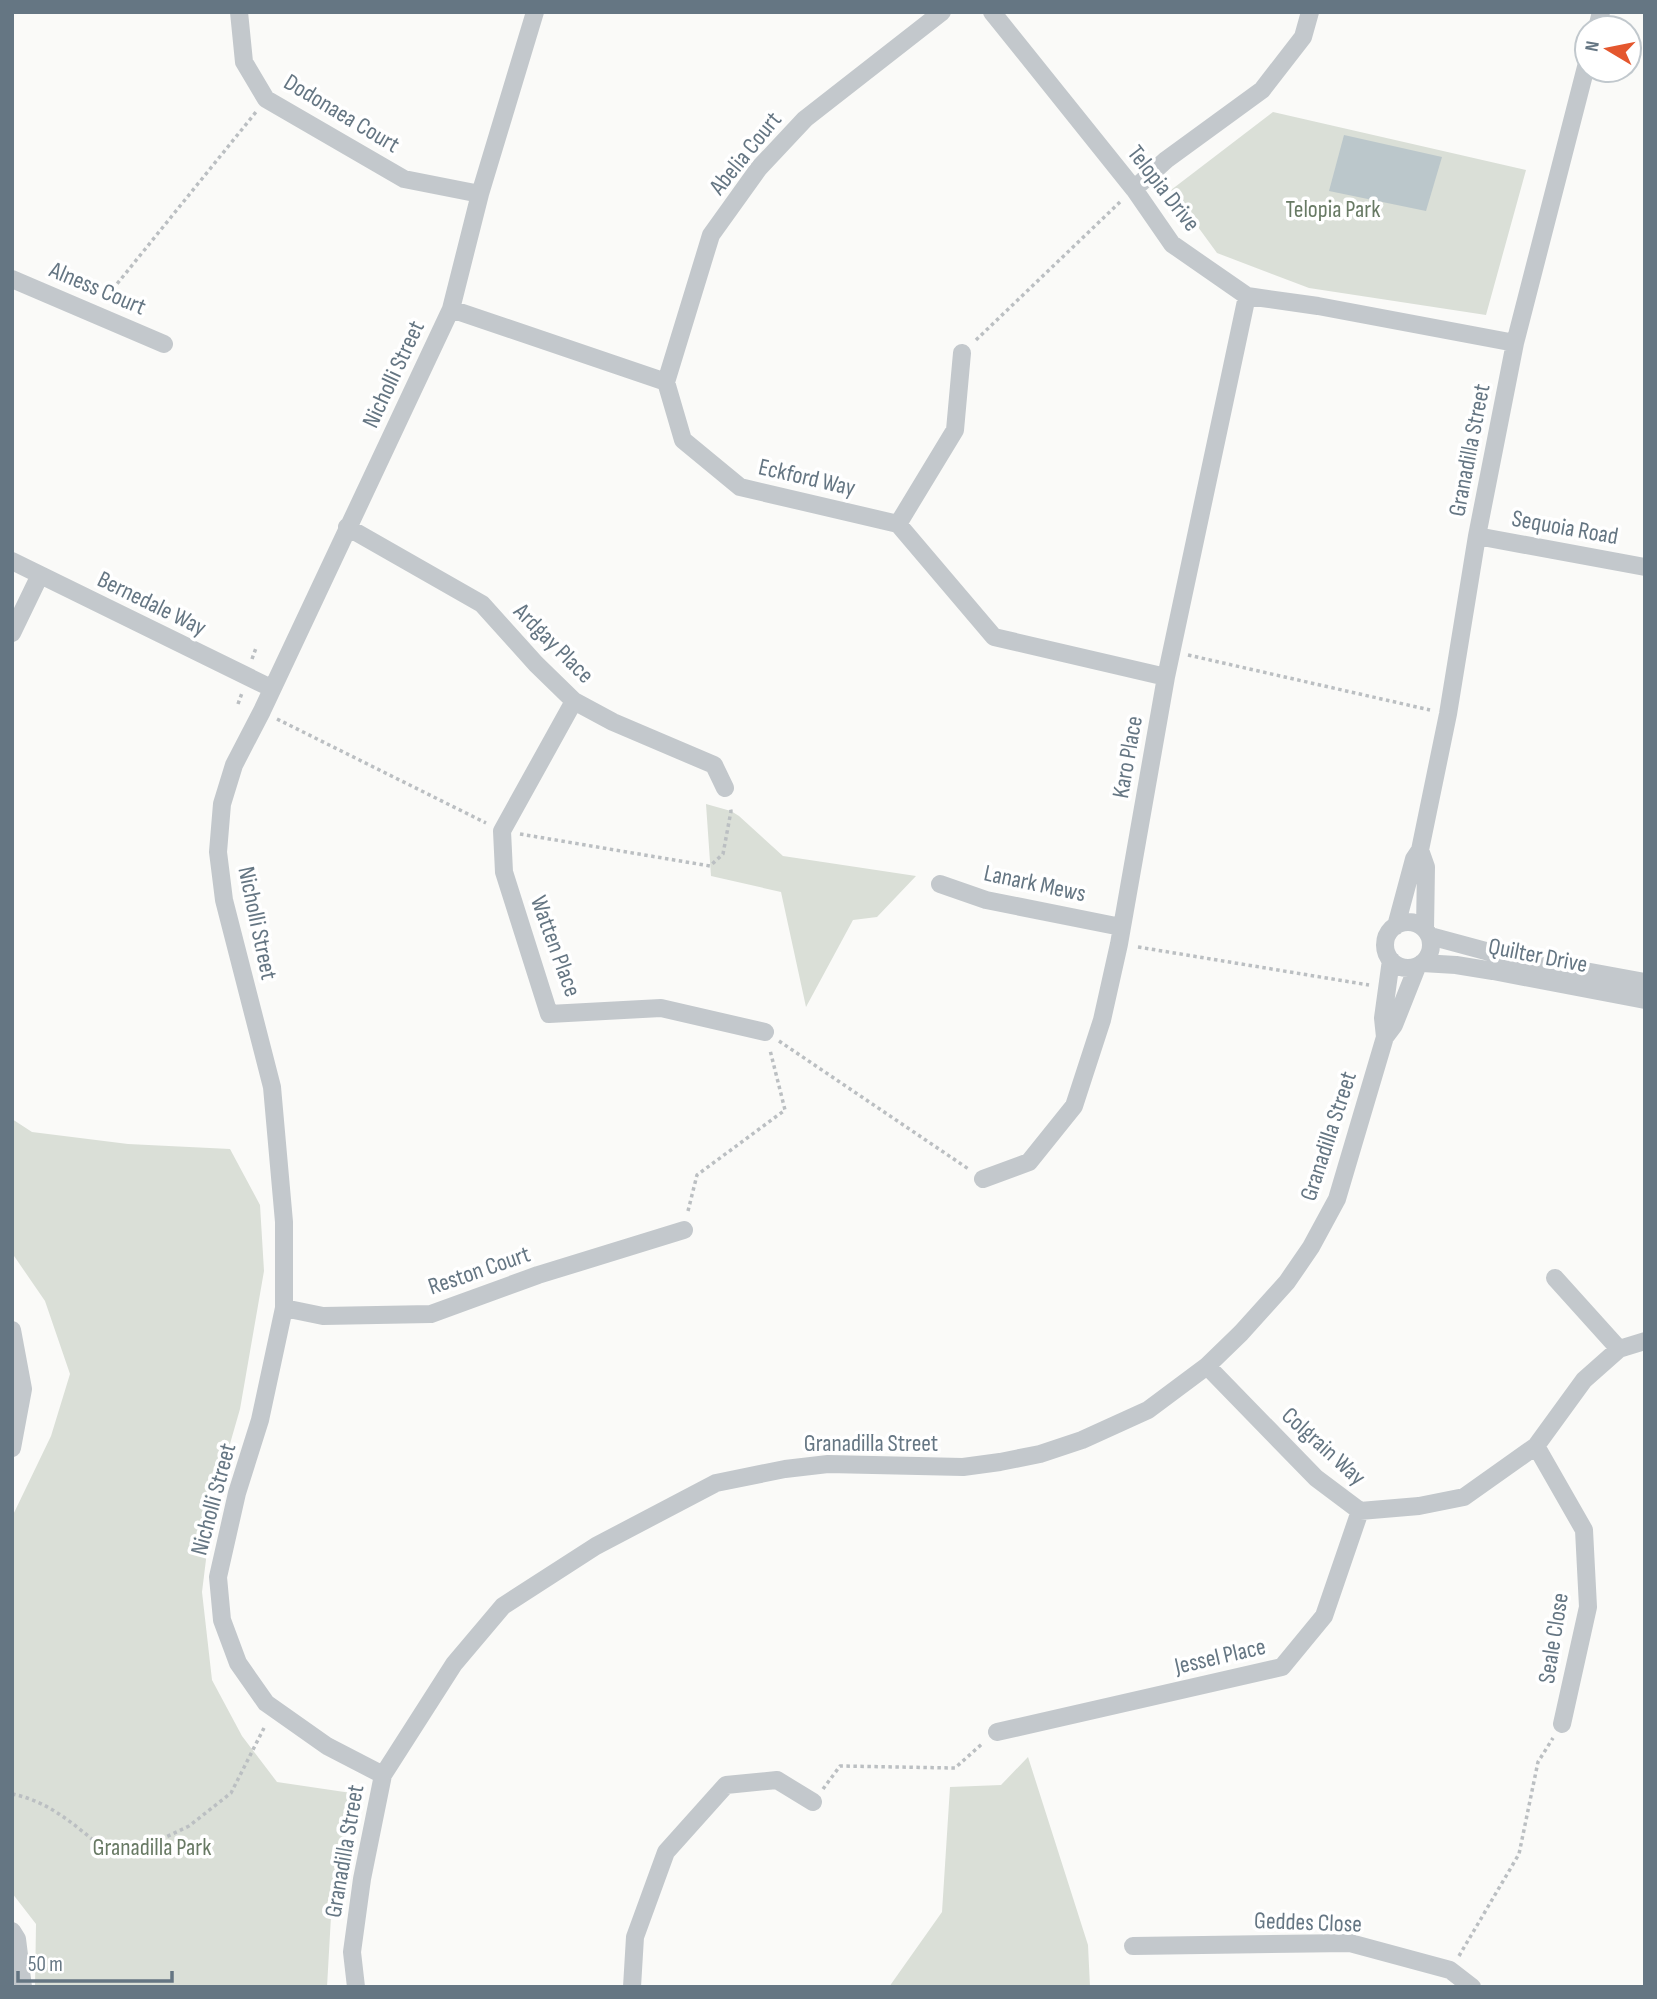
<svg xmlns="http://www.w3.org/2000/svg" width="1657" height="1999" font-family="'Sofia Sans Condensed',sans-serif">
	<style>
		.green { fill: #dadfd7 }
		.water { fill: #bbc7cb }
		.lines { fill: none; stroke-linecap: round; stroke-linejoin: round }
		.path { stroke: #bbbfc2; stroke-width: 3.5; stroke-dasharray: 3.5 3.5; stroke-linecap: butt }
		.minor { stroke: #c3c8cc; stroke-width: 18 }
		.labels { text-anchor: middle; stroke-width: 7; stroke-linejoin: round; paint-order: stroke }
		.street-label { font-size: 24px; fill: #657683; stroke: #fff }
		.park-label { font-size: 24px; fill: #687a64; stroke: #fff }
	</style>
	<rect width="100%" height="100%" fill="#fafaf8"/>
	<path class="green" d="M1273,112l253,58 -40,145 -177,-27 -92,-35 -46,-63z
		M706,804l25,7 8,5 44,40 133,20 -39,41 -24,3 -47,87 -25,-115 -70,-16z
		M12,1119l20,13 96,12 102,5 30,56 4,66 -24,138 -27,94 -11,89 10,88 30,56 35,46 81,12 -25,87 -6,106h-292l1,-63 -24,-31v-376l39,-81 19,-62 -25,-73 -33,-48z
		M1028,1757l60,188 2,42h-201l53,-75 8,-125 51,-2z"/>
	<path class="water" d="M1344,135l98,22 -16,54 -97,-20z"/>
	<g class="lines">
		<path class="path" d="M104,300l152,-188
			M976,340l144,-138
			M1188,655l242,55
			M252,659l4,-11
			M238,704l4,-11
			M277,719l209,104
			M520,834l190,32 13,-12 8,-43 -1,-4
			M1138,947l231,38
			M779,1041l191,129
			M688,1211l9,-36 88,-65 -15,-60
			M823,1789l17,-23 115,2 28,-25
			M12,1794c37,7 64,32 93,56l36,-1 48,-23 42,-33 33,-65
			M1459,1956l60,-102 19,-92 15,-24"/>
		<path class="minor" d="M239,12l5,50 22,37 138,80 76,15
			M992,12l142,177 38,55 75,52 71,10 197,37
			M1597,28l4,-16
			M1134,189l32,-29 96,-70 41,-53 7,-25
			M12,279l152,65
			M451,309l215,73 17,58 57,47 158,37 96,113 172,40
			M666,382l45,-147 48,-67 46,-49 137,-107
			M898,524l57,-94 7,-77
			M347,527l135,77 54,60 38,37 39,21 101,43 11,23
			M1477,536l168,31
			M12,561l259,127
			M12,633l28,-58
			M574,701l-72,130 2,41 45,142 112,-6 104,24
			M1420,850l6,17 -1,62
			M940,884l46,16 135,27
			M1385 945a23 23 0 1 1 46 0a23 23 0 1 1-46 0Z
			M1396,926l18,-67 6,-9 28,-136 29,-178 38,-193 72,-280
			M1430,936l78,21 137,25
			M1422,963l34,2 37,6 152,29
			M1385,1037l9,-12 23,-58
			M983,1179l46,-17 45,-56 28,-86 17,-76 47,-267 81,-381
			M1555,1278l64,71
			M284,1308l39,8 108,-2 107,-39 146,-45
			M12,1330l11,59 -11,59
			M1207,1366l109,112 44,33 59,-5 45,-9 72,-51 48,-66 35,-31 26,-8
			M1536,1446l48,84 4,77 -26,117
			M997,1732l285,-65 42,-51 36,-105
			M383,1775l-56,-29 -61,-43 -28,-40 -16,-43 -4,-43 19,-84 23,-73 24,-112v-86l-12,-135 -48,-187 -6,-48 4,-48 12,-39 28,-54 189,-402 29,-115 55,-182
			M12,1931l5,8 6,48
			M1133,1946l217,-3 100,27 22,17
			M356,1987l-4,-35 10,-73 21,-104 71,-111 49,-58 93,-60 120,-63 69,-14 43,-5 135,3 37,-5 40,-8 42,-14 66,-30 59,-44 34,-33 46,-51 24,-35 26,-48 48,-162 -2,-19 8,-58
			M632,1987l3,-50 31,-85 60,-67 51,-5 36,22"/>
	</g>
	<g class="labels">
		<g class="street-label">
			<text transform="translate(342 113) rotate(31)" y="8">Dodonaea Court</text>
			<text transform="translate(745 153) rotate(-51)" y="8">Abelia Court</text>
			<text transform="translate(1164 188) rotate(52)" y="8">Telopia Drive</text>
			<text transform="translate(98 288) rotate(23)" y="8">Alness Court</text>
			<text transform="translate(393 374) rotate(-65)" y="8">Nicholli Street</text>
			<text transform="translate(1469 450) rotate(-79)" y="8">Granadilla Street</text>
			<text transform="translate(807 477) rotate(13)" y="8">Eckford Way</text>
			<text transform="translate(1565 527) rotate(10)" y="8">Sequoia Road</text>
			<text transform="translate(152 603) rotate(26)" y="8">Bernedale Way</text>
			<text transform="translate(554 643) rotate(45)" y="8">Ardgay Place</text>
			<text transform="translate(1127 757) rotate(-80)" y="8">Karo Place</text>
			<text transform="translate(1035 883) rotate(12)" y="8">Lanark Mews</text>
			<text transform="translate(258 923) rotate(78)" y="8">Nicholli Street</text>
			<text transform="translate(556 946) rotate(70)" y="8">Watten Place</text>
			<text transform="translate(1538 955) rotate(11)" y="8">Quilter Drive</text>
			<text transform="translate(1328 1136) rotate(-72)" y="8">Granadilla Street</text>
			<text transform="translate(479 1270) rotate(-19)" y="8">Reston Court</text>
			<text x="871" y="1451">Granadilla Street</text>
			<text transform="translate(1324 1446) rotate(42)" y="8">Colgrain Way</text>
			<text transform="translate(213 1499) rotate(-75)" y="8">Nicholli Street</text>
			<text transform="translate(1553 1638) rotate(-81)" y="8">Seale Close</text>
			<text transform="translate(1220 1656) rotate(-13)" y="8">Jessel Place</text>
			<text transform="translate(344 1851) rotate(-80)" y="8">Granadilla Street</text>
			<text transform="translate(1308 1922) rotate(2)" y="8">Geddes Close</text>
		</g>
		<g class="park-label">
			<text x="1333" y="217">Telopia Park</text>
			<text x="152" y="1855">Granadilla Park</text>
		</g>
	</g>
	<rect width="1657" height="1999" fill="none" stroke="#657683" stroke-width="28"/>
	<g transform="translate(1608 49) rotate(280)"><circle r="33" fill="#ffffff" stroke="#c1c8cd" stroke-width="2"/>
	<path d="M0-5L12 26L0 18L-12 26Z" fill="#e4572e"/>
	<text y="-10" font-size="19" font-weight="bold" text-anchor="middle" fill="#657683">N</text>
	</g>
	<path d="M18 1971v10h154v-10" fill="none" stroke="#657683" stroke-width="3.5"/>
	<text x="28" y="1971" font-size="21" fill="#657683" stroke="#ffffff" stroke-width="5" paint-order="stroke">50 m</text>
</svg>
